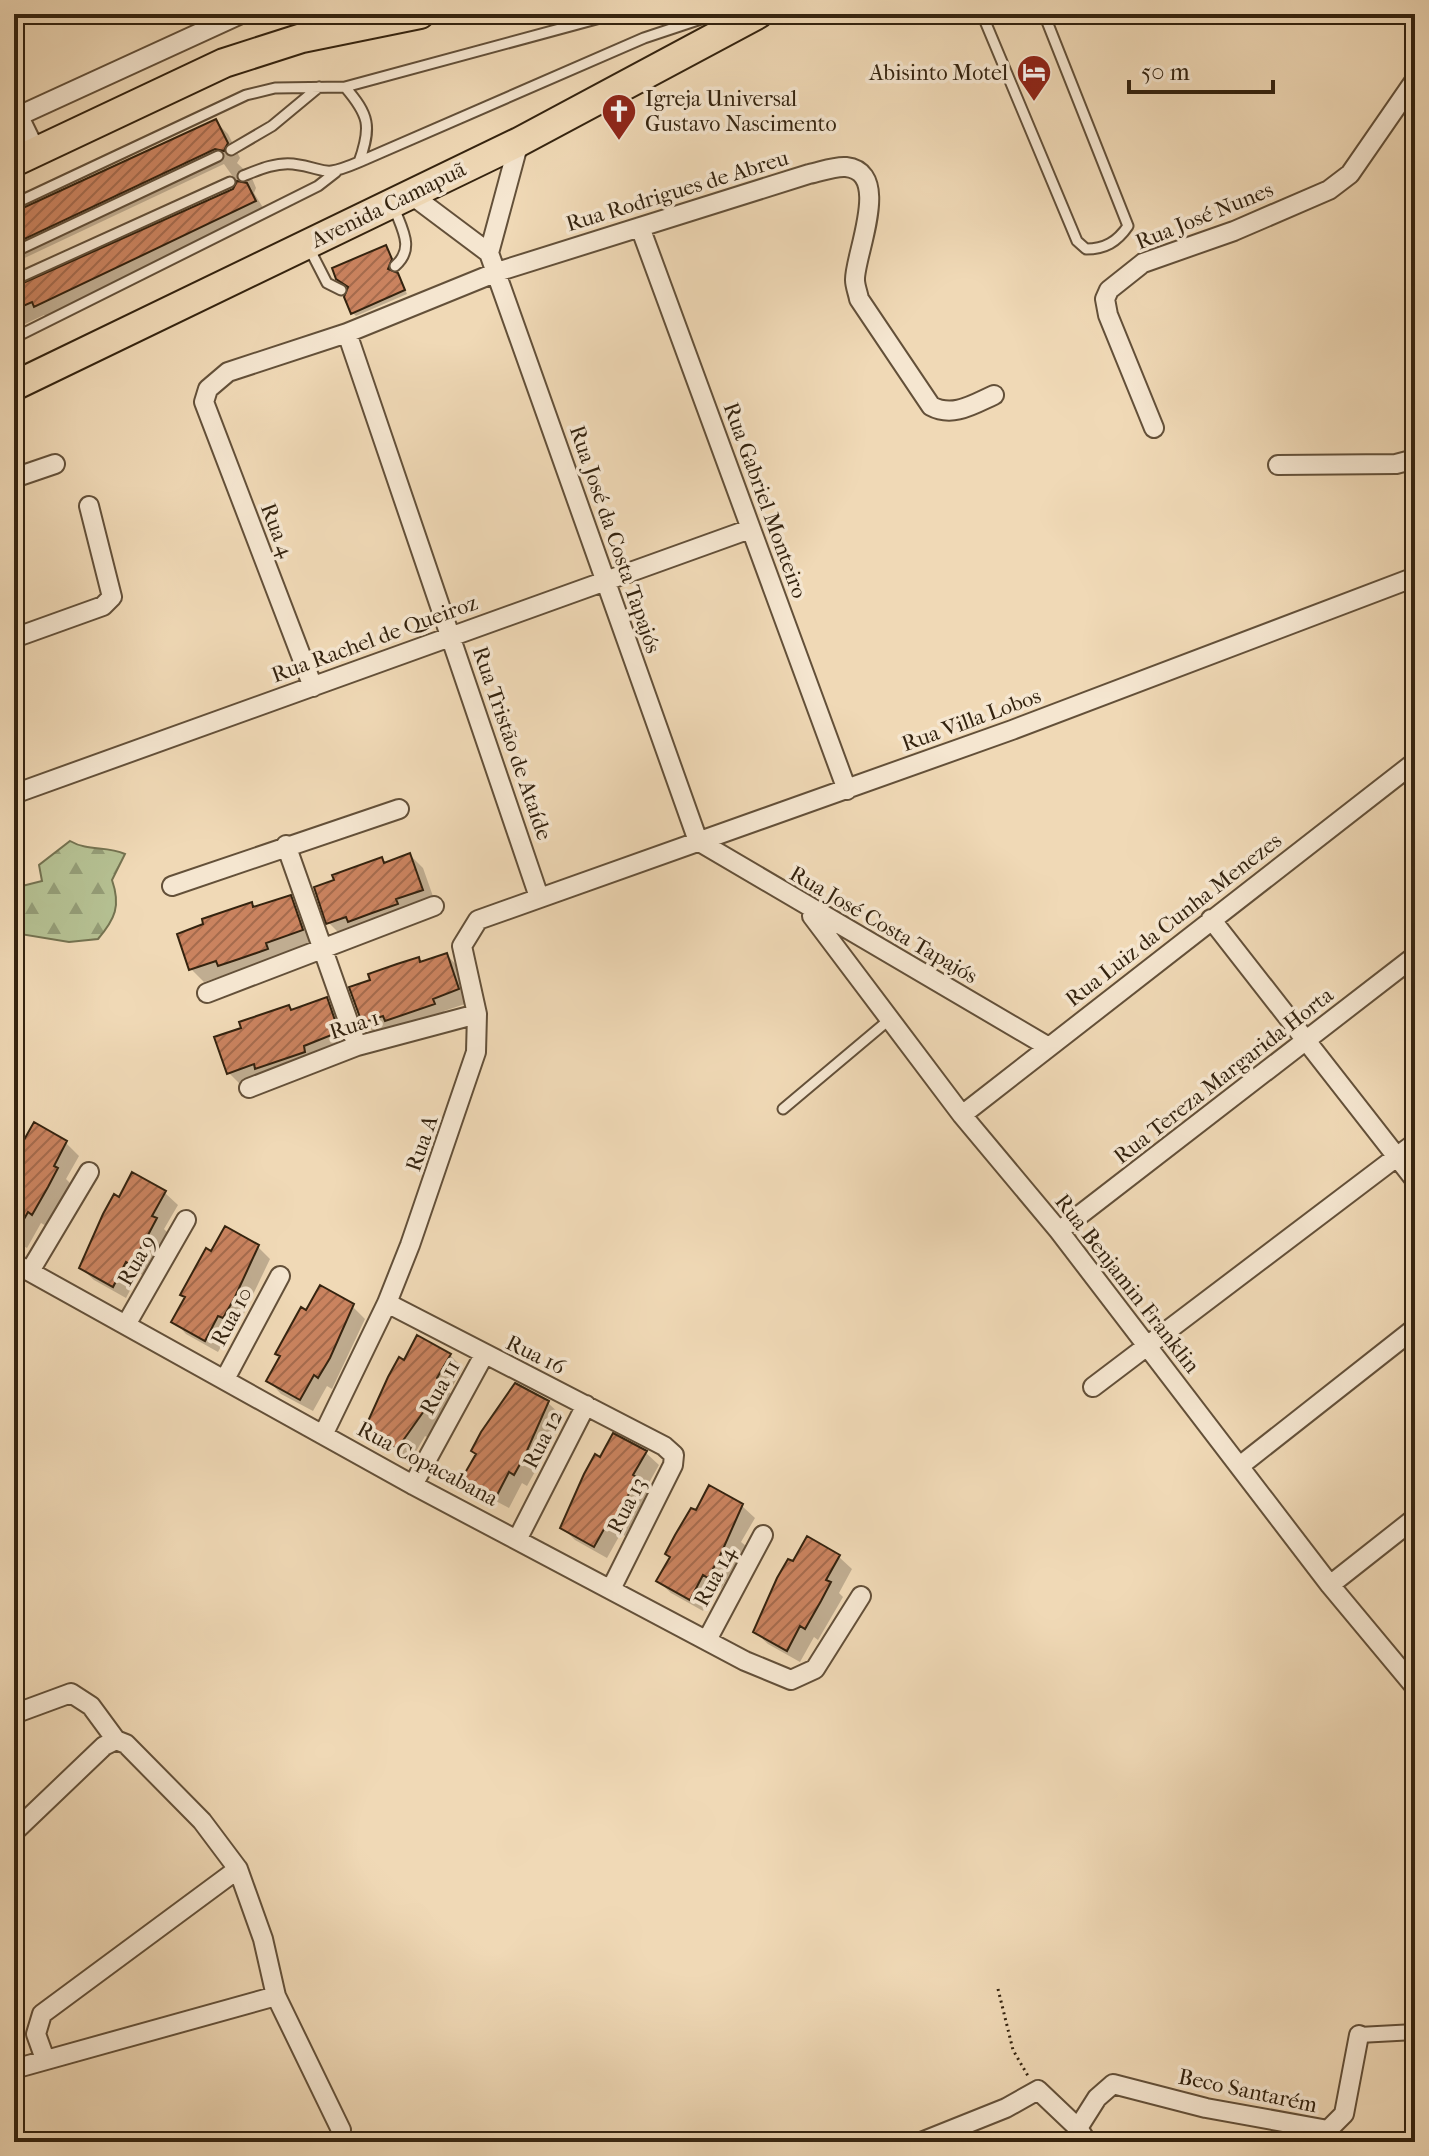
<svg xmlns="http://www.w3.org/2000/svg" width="1429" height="2156" font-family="'IM FELL French Canon',serif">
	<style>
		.forest { fill: url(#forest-firs); stroke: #747250; stroke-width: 2 }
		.shadow { fill: #0003 }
		.building { fill: url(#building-hatch); stroke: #34230f; stroke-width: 2 }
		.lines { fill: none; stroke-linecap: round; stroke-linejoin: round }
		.service-casing { stroke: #635039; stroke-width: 13 }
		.pedestrian-casing { stroke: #635039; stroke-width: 18 }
		.minor-casing { stroke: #635039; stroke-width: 22 }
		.tertiary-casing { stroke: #635039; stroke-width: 26 }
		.primary-casing { stroke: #34230f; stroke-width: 32 }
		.path { stroke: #34230f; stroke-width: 3; stroke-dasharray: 2 4; stroke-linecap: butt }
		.service { stroke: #f5e6d0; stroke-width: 9 }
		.pedestrian { stroke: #f5e6d0; stroke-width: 14 }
		.minor { stroke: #f5e6d0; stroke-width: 18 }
		.tertiary { stroke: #f5e6d0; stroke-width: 22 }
		.primary { stroke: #f0d9b6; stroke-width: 28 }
		.labels { text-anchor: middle; stroke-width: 7; stroke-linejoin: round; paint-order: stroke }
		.poi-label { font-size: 22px; fill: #34230f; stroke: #f5e6d0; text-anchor: end }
		.street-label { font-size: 22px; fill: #34230f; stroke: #f5e6d0 }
	</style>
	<defs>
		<pattern id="forest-firs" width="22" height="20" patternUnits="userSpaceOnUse" patternTransform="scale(2)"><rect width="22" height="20" fill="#b5c092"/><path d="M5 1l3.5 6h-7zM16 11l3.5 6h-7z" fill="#949c76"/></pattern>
		<pattern id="building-hatch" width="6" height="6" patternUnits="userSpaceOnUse" patternTransform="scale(2)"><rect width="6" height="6" fill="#ca835f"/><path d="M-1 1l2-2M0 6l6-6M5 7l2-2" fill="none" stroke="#a56b4d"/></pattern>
	</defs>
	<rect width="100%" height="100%" fill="#f0d9b6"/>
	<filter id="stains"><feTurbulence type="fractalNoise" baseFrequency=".0025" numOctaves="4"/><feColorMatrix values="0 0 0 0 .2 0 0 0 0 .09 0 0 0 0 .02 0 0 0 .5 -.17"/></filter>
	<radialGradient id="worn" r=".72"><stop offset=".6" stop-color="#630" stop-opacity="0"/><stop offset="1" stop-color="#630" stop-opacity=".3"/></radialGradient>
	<path class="forest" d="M70,841c19,11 36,4 55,13l-13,26c9,26 3,39 -14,59l-29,3 -55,-9v-45l28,-7 -3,-16z"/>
	<path class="shadow" d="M215,121l13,13 12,24 -3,5 14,13 5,12 -2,5 13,21 -218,105 -5,-4 -30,14v-56l6,15 215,-98 3,-6 -14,-20 -210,99v-49z
		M385,247l9,16 -3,9 10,7 6,15 -51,22 -3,-3z
		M410,855l13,13 12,34 -94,33 -13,-13 53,-62 5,4z
		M290,898l13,12 12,33 -38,13 2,5 -47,17 -4,-4 -24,8 -13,-13 -12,-34 72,-31 4,4z
		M447,955l12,13 12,34 -27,9 2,5 -70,19 -12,-13 54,-63 4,4z
		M327,1000l12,12 12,32 -110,41 -13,-13 15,-43 46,-22 4,5z
		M34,1125l32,18 13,13 -13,23 4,4 -24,43 -5,-3 -14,25 -13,-7v-90l7,-1z
		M165,1193l13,12 -14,24 4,4 -24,43 -5,-3 -13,25 -32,-18 -13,-12 38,-68z
		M257,1246l13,13 -34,71 -4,-3 -14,25 -32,-18 -12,-13 37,-68z
		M352,1306l13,13 -33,70 -5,-3 -14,25 -32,-17 -12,-13 38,-68z
		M450,1355l13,13 -14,24 4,3 -24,43 -4,-2 -14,24 -32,-17 -13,-13 38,-68z
		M548,1403l13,12 -14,24 4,4 -24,43 -5,-3 -13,25 -32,-17 -13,-13z
		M614,1436l32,17 13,12 -13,23 4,4 -25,44 -4,-3 -14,25 -32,-18 -13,-13z
		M742,1506l13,12 -14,24 5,4 -25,43 -5,-3 -13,25 -32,-18 -13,-12 39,-68z
		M807,1539l32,18 13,12 -13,24 4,4 -25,43 -4,-3 -14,25 -32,-18 -13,-12z"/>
	<path class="building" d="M216,119l12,24 -4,8 -9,-2 -201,95v-32z
		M237,181l10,2 9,18 -222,106 -2,-5 -18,8v-23l219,-98z
		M386,245l6,14 -4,10 10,4 7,17 -54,24 -7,-17 4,-10 -12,-8 -4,-11z
		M410,853l13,37 -27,9 2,5 -26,9 -24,9 -2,-5 -20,7 -12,-37 20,-7 -2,-5 50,-18 2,6z
		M291,895l12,35 -37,13 2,6 -29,10 -21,7 -2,-5 -27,9 -12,-36 26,-10 -1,-5 50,-17 1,5z
		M447,953l12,36 -26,10 2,5 -50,17 -2,-5 -21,7 -13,-36 21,-7 -2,-6 29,-10 22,-7 1,5z
		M327,997l12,35 -35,14 1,6 -50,17 -1,-5 -27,10 -13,-37 27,-9 -2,-6 50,-17 2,5z
		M34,1122l33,19 -13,25 4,2 -10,19 -16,28 -4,-3 -14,25v-93l6,3z
		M132,1172l34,19 -14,25 5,2 -10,19 -16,28 -5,-3 -13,25 -34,-19 24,-54 11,-20 5,3z
		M225,1226l34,19 -25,54 -11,19 -5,-2 -13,25 -34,-19 14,-25 -5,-2 26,-47 5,3z
		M320,1285l34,19 -24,54 -12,20 -4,-3 -14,25 -34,-19 14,-25 -5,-2 26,-47 5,3z
		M417,1335l34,19 -14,24 5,3 -11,20 -34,48 -33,-19 24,-53 11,-20 5,3z
		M515,1383l34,18 -24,54 -11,20 -5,-3 -13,25 -34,-19 14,-24 -5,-3 10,-19z
		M613,1433l34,18 -14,24 5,3 -8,14 -18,32 -4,-2 -14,25 -34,-19 24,-54 11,-20 5,3z
		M709,1485l34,19 -24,54 -11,20 -5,-3 -13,25 -34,-19 14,-24 -5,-3 10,-19 16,-27 5,2z
		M807,1536l33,19 -14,25 5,2 -10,19 -16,28 -5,-3 -13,25 -34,-19 24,-54 11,-19 5,2z"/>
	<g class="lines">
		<g class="service-casing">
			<path id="service" d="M982,14l95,227 9,8c19,0 31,-7 42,-23l-84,-212
				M231,150l41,-24 47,-39
				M359,162l285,-124 72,-24
				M243,176c15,-6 33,-14 50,-12 35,4 26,15 66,-2 13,-36 10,-47 -14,-75
				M14,204l232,-109 29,-7 70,-1 270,-73
				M393,205c8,23 23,43 2,61
				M308,246l19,37 14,7
				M14,252l204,-96
				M14,280l216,-98
				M14,338l304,-152 18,-14
				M783,1109l107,-90"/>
		</g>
		<g class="pedestrian-casing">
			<path id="pedestrian" d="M1359,2035l56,-3"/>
		</g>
		<g class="minor-casing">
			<path id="minor" d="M14,118l227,-104
				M409,193l80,60
				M640,227l207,563
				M489,253l209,588 349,205
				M489,253l30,-111
				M347,333l192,564
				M1154,428l-46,-113 -3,-16 4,-9 34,-27 91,-32 95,-41 21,-16 65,-94
				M1278,465l118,-1 19,-5
				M14,478l41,-14
				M14,638l89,-32 9,-9 -23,-91
				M313,687l-109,-285 4,-13 20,-17 119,-39 150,-61 312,-98c11,-2 25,-8 37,-7 47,5 8,89 9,113 0,6 3,13 4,19l72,107c22,12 43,-2 63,-11
				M14,794l736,-265
				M286,845l71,201
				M172,886l227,-77
				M812,916l150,199 97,116 271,354 85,102
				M1211,919l204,261
				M207,993l227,-87
				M249,1088l108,-42 120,-32
				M962,1115l453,-353
				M1059,1231l356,-275
				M14,1263l399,222 332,176 46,19 24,-11 46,-73
				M30,1271l59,-99
				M387,1303l277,143 10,9 -1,10 -61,122
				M127,1323l59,-103
				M225,1379l55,-103
				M1093,1387l322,-244
				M324,1433l63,-130 23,-58 66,-193 1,-38 -15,-68 16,-26 534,-190 403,-153
				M1241,1465l174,-137
				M413,1485l71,-130
				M518,1538l68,-133
				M1330,1585l85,-67
				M707,1640l56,-105
				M14,1714l57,-21 20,13 25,34
				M14,1832l90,-86 12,-6 10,4 76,77 36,48 -196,145 -6,20 9,25
				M238,1869l25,70 13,57
				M14,2069l262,-73 65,134
				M1078,2128l19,-30 16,-14 93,24 122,22 16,-16 15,-79
				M921,2142l85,-34 32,-18 40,38 9,14"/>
		</g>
		<g class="tertiary-casing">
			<path id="tertiary" d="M14,111l20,41"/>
		</g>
		<g class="primary-casing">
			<path id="primary" d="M14,162l210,-99 78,-25 118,-24
				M14,386l505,-244 239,-128"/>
		</g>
		<path class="path" d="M998,1989l15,61 15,26"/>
		<use href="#service" class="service"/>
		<use href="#pedestrian" class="pedestrian"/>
		<use href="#minor" class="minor"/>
		<use href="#tertiary" class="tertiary"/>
		<use href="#primary" class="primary"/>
	</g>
	<defs>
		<g id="hotel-pin" transform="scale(1.8)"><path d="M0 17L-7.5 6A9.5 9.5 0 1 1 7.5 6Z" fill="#8f2418" stroke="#f5e6d0"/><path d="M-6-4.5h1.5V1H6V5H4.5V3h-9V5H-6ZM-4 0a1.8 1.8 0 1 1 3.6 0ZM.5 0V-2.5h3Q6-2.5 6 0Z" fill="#fff"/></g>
		<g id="church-pin" transform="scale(1.8)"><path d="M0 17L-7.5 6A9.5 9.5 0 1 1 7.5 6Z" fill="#8f2418" stroke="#f5e6d0"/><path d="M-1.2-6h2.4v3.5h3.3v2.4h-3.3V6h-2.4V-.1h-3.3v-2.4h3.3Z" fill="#fff"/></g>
	</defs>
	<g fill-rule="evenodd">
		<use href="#hotel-pin" x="1034" y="72"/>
		<use href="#church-pin" x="619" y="111"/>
	</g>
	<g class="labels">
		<g class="poi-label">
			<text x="1008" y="80">Abisinto Motel</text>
			<text x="645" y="106" text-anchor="start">Igreja Universal<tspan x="645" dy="25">Gustavo Nascimento</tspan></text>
		</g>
		<g class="street-label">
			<text transform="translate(677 190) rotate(-17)" y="8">Rua Rodrigues de Abreu</text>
			<text transform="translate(388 204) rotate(-26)" y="8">Avenida Camapuã</text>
			<text transform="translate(1204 215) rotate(-22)" y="8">Rua José Nunes</text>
			<text transform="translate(766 500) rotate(70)" y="8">Rua Gabriel Monteiro</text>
			<text transform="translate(278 530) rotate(69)" y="8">Rua 4</text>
			<text transform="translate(616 539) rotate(71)" y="8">Rua José da Costa Tapajós</text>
			<text transform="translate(374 638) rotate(-20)" y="8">Rua Rachel de Queiroz</text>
			<text transform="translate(971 719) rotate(-20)" y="8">Rua Villa Lobos</text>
			<text transform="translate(513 743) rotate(71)" y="8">Rua Tristão de Ataíde</text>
			<text transform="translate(1173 919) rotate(-38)" y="8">Rua Luiz da Cunha Menezes</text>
			<text transform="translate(884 924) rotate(30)" y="8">Rua José Costa Tapajós</text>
			<text transform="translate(354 1024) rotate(-18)" y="8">Rua 1</text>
			<text transform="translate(1223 1075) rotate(-38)" y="8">Rua Tereza Margarida Horta</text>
			<text transform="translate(421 1143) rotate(-71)" y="8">Rua A</text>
			<text transform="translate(136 1260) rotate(-60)" y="8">Rua 9</text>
			<text transform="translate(1128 1283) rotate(52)" y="8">Rua Benjamin Franklin</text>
			<text transform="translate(231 1316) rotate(-62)" y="8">Rua 10</text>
			<text transform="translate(536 1354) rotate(26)" y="8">Rua 16</text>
			<text transform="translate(439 1387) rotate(-61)" y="8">Rua 11</text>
			<text transform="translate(542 1439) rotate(-63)" y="8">Rua 12</text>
			<text transform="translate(428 1463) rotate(28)" y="8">Rua Copacabana</text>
			<text transform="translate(626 1505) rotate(-63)" y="8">Rua 13</text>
			<text transform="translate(714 1576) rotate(-62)" y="8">Rua 14</text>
			<text transform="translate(1248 2090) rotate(12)" y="8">Beco Santarém</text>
		</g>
	</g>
	<rect width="1429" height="2156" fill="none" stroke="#f0d9b6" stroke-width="48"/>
	<rect x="16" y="16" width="1397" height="2124" fill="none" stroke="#34230f" stroke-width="4"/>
	<rect x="24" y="24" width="1381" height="2108" fill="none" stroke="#34230f" stroke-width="2"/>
	<path d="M1129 80v12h144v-12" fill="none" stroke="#34230f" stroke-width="4"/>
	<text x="1141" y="80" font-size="24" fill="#34230f" stroke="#f5e6d0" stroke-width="6" paint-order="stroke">50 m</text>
	<rect width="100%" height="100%" filter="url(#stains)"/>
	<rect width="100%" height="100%" fill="url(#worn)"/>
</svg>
